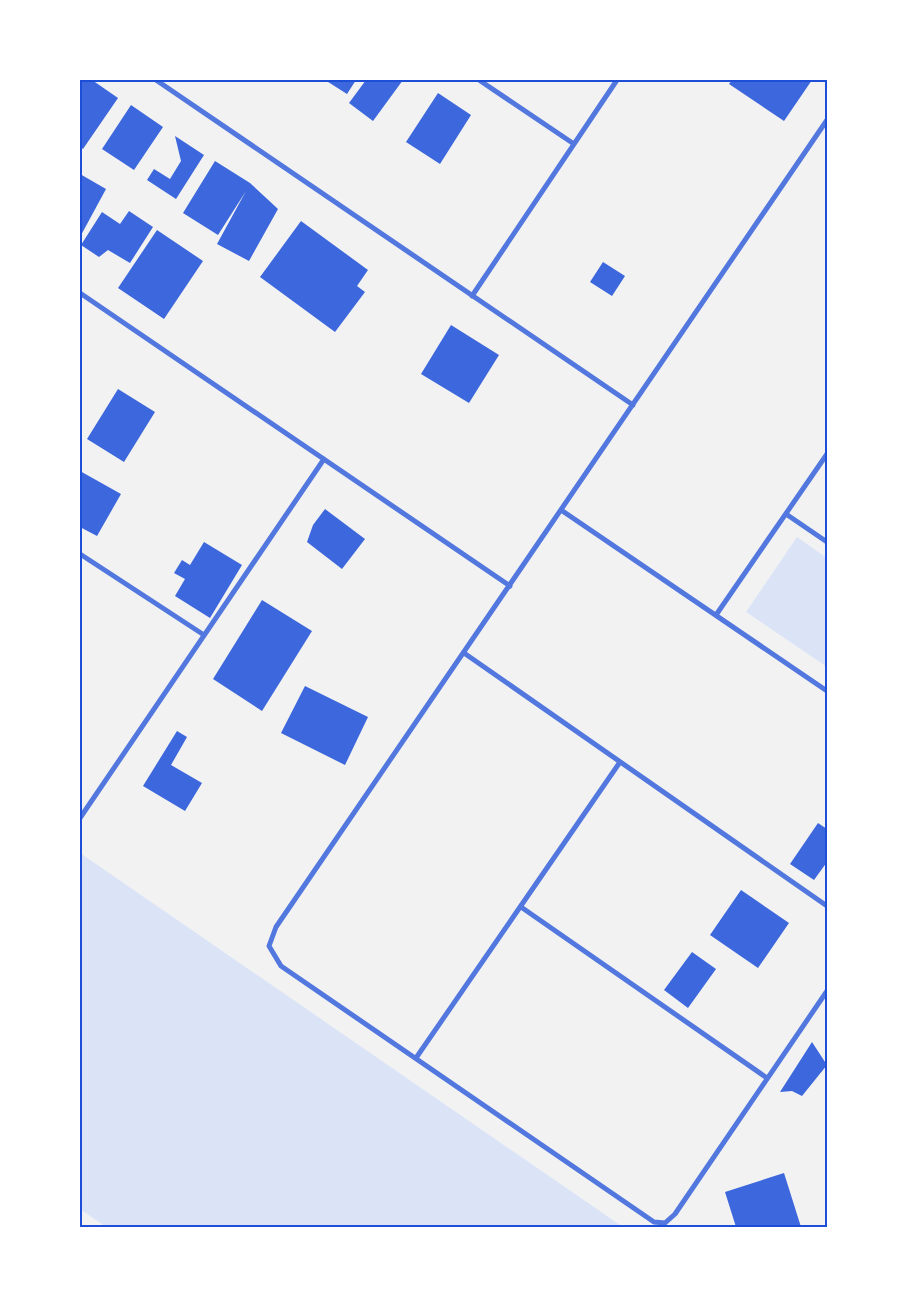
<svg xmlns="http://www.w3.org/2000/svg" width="907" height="1307" font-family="'Playfair Display',serif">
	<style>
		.green { fill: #dbe4f7 }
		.building { fill: #3d67dc }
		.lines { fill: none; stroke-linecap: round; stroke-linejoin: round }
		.minor { stroke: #5277de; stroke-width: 5 }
		.neatline { fill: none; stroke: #1d4ed8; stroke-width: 2 }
	</style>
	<rect width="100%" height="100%" fill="#f2f2f2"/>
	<path class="green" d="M797,537l30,21v109l-81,-55z
		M80,853l543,374h-517l-26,-18z"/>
	<path class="building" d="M80,80h12l26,18 -35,51 -3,-2z
		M325,80h31l-9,14z
		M366,80h37l-30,41 -24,-18z
		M732,80h80l-28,41 -55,-37z
		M438,93l33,22 -31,49 -34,-22z
		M131,105l32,22 -29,43 -32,-21z
		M175,136l29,19 -28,44 -29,-19 7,-11 16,10 11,-18z
		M215,161l35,22 28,26 -29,52 -32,-17 29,-53 -28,44 -35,-22z
		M80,174l26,15 -26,48z
		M129,211l24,16 -23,36 -22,-13 -9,7 -18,-12 21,-33 18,12z
		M301,221l67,49 -11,16 8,6 -30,40 -75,-55z
		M157,230l46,31 -39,58 -46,-31z
		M603,262l22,14 -13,20 -22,-14z
		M451,325l48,30 -30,48 -48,-29z
		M118,389l37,23 -31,50 -37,-23z
		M80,471l41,23 -24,42 -17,-9z
		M325,509l40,30 -23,30 -35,-27 6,-17z
		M204,542l38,23 -32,53 -35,-22 10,-17 -11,-6 8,-13 8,5z
		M262,600l50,31 -50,80 -49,-32z
		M305,686l63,31 -23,48 -64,-32z
		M177,731l10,6 -16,28 31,18 -17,28 -42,-25z
		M818,823l9,6v33l-13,18 -24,-16z
		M741,890l48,33 -31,45 -48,-33z
		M692,952l24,17 -28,39 -24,-18z
		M812,1042l15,23 -25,31 -10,-5 -12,1z
		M784,1173l17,54h-65l-11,-35z"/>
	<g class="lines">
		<path class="minor" d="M156,80l477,325
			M479,80l95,64
			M827,120l-551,807 -7,19 12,20 373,256 11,1 10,-9 152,-223
			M80,293l430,293
			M472,296l145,-216
			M561,510l266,181
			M786,514l41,28
			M80,554l124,81
			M716,615l111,-161
			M464,653l363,253
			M80,818l244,-359
			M521,907l246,171
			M416,1058l204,-296"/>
	</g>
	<rect width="907" height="1307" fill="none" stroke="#ffffff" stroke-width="162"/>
	<rect x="81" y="81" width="745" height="1145" class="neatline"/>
</svg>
